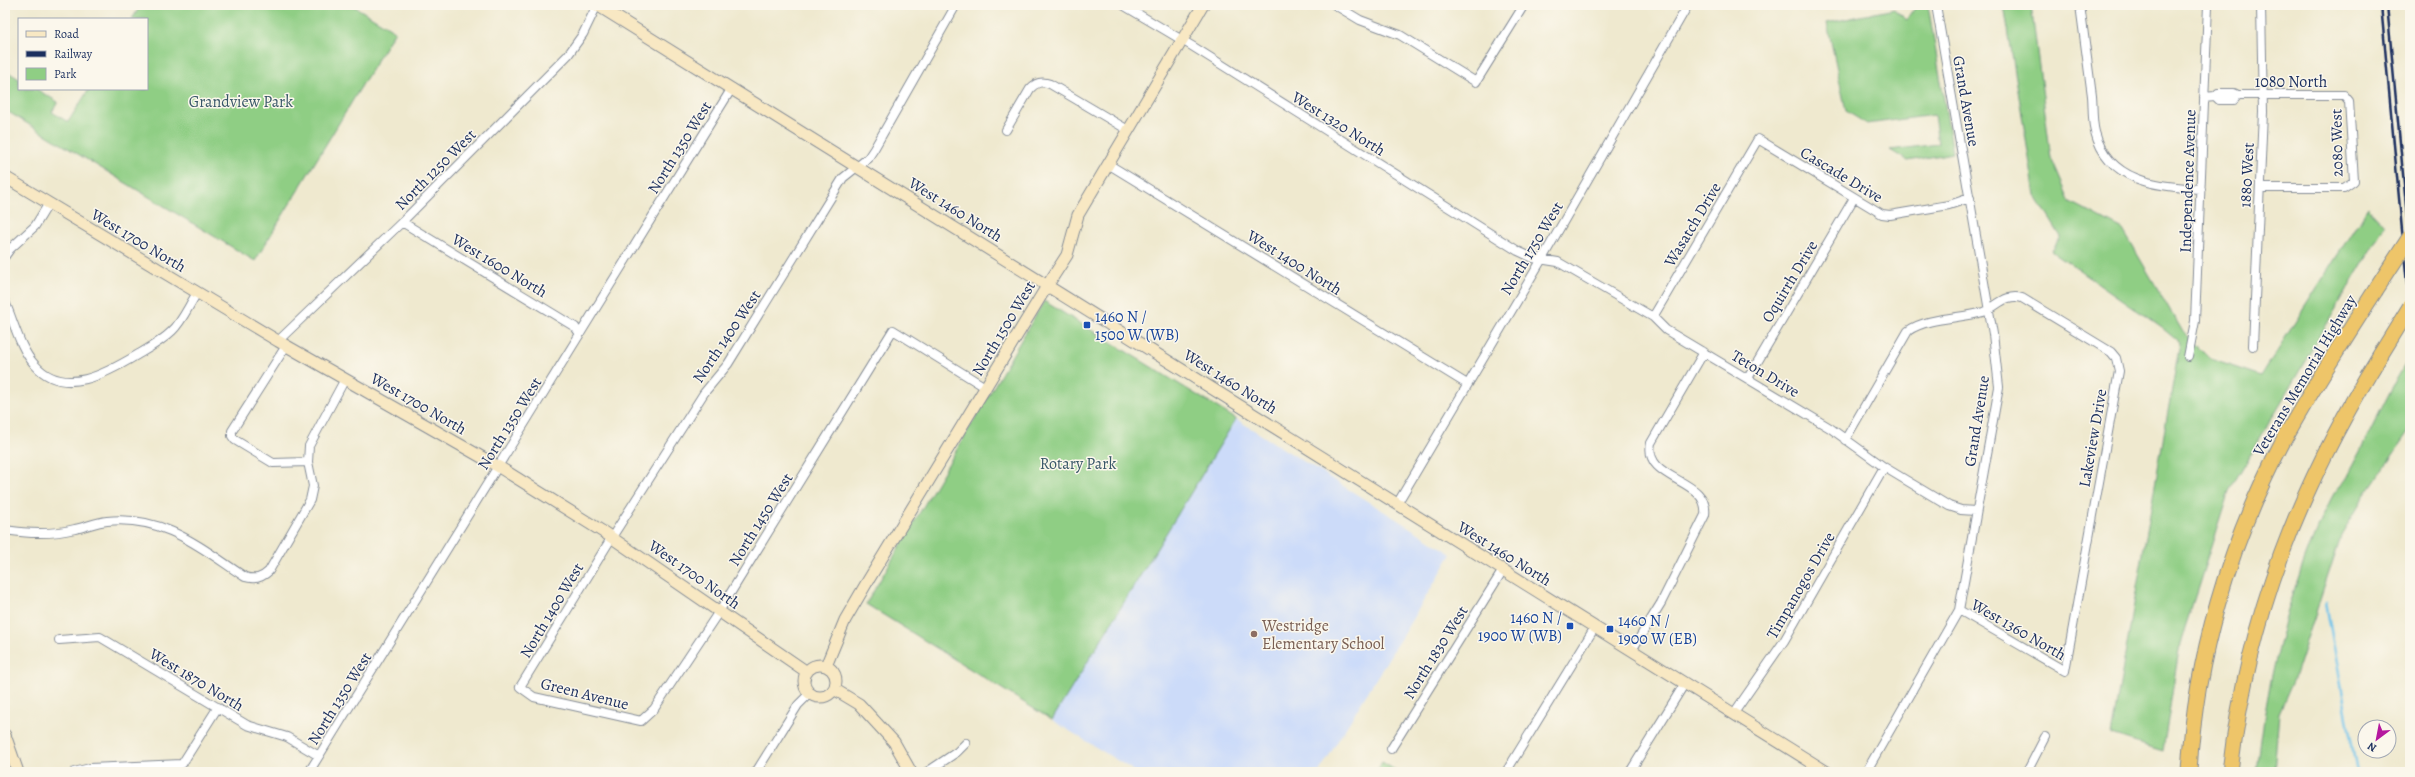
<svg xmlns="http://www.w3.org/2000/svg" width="2415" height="777" font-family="Alegreya,serif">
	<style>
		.built { fill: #ccdbf9 }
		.green { fill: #8fce84; stroke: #557e71 }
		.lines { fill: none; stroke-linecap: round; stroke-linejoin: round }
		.stream { stroke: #6ec3ea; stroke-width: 2.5 }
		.street-casing { stroke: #858c96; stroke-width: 10 }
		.secondary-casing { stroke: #858c96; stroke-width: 13 }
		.highway-casing { stroke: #858c96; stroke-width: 17 }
		.street { stroke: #fff; stroke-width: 8 }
		.secondary { stroke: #f8e8c3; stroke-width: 11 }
		.highway { stroke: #eec569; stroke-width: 15 }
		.rail { stroke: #1b2f5e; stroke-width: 2.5 }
		.highway-bridge-casing { stroke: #858c96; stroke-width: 17; stroke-linecap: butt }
		.highway-bridge { stroke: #eec569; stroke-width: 15 }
		.transit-dot { fill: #1a4fb4; stroke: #fbf7ec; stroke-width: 1.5 }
		.education-dot { fill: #8d6e63; stroke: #fbf7ec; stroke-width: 1.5 }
		.labels { text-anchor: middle; stroke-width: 3; stroke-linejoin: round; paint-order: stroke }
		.street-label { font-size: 16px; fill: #1b2f5e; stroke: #fbf7ec }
		.park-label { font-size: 16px; fill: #385768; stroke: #fbf7ec }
		.transit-label { font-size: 16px; fill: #164399; stroke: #fbf7ec; text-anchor: start }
		.education-label { font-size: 16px; fill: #785e54; stroke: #fbf7ec; text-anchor: start }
	</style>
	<rect width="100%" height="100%" fill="#fbf7ec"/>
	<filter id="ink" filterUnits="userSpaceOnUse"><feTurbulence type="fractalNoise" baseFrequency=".025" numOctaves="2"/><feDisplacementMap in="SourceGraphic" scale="8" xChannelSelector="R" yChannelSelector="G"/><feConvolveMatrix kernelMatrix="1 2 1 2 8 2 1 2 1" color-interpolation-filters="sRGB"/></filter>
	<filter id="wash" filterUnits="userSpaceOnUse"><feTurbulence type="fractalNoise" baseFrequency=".012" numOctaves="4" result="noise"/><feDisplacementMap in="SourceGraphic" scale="16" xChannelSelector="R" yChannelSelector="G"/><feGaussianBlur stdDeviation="0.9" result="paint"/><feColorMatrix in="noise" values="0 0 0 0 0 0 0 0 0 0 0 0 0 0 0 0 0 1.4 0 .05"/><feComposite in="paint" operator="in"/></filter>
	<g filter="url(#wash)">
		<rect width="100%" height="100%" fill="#efe9cf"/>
		<path class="built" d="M1236,419l216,135 -133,218h-183l-84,-52z"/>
		<path class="green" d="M141,5l13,4 3,-4h195l43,26 -140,230 -250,-151v-40l14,9v10h17l22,13 -6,10 16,10 21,-33h58v-70h-15z
			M1917,5h11l25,148 -45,8 -18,-11 48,-6 -4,-29 -67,9 -21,-13 -19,-88 67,-14 13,11z
			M2004,5h27l20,153 19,44 53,28 60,102 27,27 51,17 107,-169 17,18 -156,266 -49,152 -17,108 -52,-16 69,-392 -19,-16 -109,-76 9,-14 -26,-42z
			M1044,301l192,118 -184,301 -186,-116z
			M2407,361l3,26v43l-46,67 -23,39 -47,143 -15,34 -5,59h-17c10,-93 32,-189 74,-273 3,-8 11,-13 14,-20 22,-38 39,-79 62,-118z
			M1382,762l16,10h-22z"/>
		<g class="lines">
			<path class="stream" d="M2326,603l31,169"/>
		</g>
	</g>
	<g filter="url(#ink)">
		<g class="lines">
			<g class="street-casing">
				<path id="street" d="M956,5l-82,144 -6,9 -25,20 -115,186 -24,29 -92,144 -92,150 14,10 107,24 13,-12 66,-99 173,-280 92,57
					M1123,5l69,41 326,205 15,7 25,4 95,55 13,13 164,98 54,39 65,39 12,4 14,1
					M1335,5l25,15 40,15 76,47 48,-77
					M2080,5c4,30 8,60 12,91 1,11 0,25 3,36 13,50 63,55 106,57
					M2215,96l4,4h15l4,-5
					M2204,97l11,-1 3,-3h16l4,2h106l5,6 5,80 -10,7h-84
					M1006,130l24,-41c6,-7 12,-8 20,-5l78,46
					M1108,164l359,220
					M402,222l173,105 5,7
					M5,256l5,-7 25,-23 14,-23
					M5,302c9,20 15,47 30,63 29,33 72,8 102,-10 12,-7 25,-14 35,-24 10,-9 17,-26 25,-38
					M1653,317l105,-178 124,75 8,1 59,-10 21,-7
					M278,341l124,-119 166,-167 15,-21 14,-29
					M286,346l-54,85v5l3,4 38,23 35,-1
					M2253,346l10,-234 -2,-107
					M2188,357l7,-36 13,-316
					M1748,378l106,-180
					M1845,440l63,-109c20,-14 52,-12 75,-19 14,-5 22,-19 39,-14l89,54 5,6 3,13 -54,300 -106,-61
					M1397,504l145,-245 146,-254
					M5,530c24,4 46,5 70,-1 11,-2 21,-7 32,-8 57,-6 94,27 138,56 10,3 17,1 24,-6l41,-71 3,-14 -5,-24 1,-16 36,-67
					M59,640l41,-3 147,88 40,12 32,19
					M1632,650l29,-47 44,-88c5,-38 -62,-33 -54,-72l53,-91
					M1734,713l50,-72 100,-174
					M1391,749l112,-179
					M74,772l16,-4 92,-4 36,-57
					M309,772l423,-684
					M756,772l42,-67 12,-12
					M927,772l30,-20 9,-9
					M1506,772l89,-145
					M1630,772l55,-89
					M1866,772l93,-162 40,-223 -6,-53 -57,-329
					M2027,772l18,-35"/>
			</g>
			<g class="secondary-casing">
				<path id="secondary" d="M597,5l1230,767
					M5,177l273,164 221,126 106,66 202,139
					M804 681a16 16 0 1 1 32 0a16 16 0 1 1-32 0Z
					M826,666l19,-46 21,-36 181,-298 20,-31 11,-40 125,-210
					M834,689l25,15 35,38 17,30
					M5,735l13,37"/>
			</g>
			<g class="highway-casing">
				<path id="highway" d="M2189,772c6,-113 40,-228 93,-329 28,-52 61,-102 93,-152
					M2230,772c18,-156 69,-285 151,-418"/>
			</g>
			<use href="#street" class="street"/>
			<use href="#secondary" class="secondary"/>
			<use href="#highway" class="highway"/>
			<path class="rail" d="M2381,5l29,311
				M2387,5l23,243"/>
			<g class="highway-bridge-casing">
				<path id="highway-bridge" d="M2375,291l35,-54
					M2381,354l29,-47"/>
			</g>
			<use href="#highway-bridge" class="highway-bridge"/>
		</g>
	</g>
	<g class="transit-dot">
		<rect x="1083" y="321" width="8" height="8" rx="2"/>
		<rect x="1566" y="622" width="8" height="8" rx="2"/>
		<rect x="1606" y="625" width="8" height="8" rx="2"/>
	</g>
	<circle class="education-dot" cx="1254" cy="634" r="4"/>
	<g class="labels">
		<g class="street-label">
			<text x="2291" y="87">1080 North</text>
			<text transform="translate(1967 101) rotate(80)" y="6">Grand Avenue</text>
			<text transform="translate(1339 123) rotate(32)" y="6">West 1320 North</text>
			<text transform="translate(2336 143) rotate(-91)" y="6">2080 West</text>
			<text transform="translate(679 147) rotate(-58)" y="6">North 1350 West</text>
			<text transform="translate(435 169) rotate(-45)" y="6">North 1250 West</text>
			<text transform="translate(1842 174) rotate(31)" y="6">Cascade Drive</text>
			<text transform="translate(2246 175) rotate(-87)" y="6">1880 West</text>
			<text transform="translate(2187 181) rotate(-88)" y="6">Independence Avenue</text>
			<text transform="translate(956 209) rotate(32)" y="6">West 1460 North</text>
			<text transform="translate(1692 224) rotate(-59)" y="6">Wasatch Drive</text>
			<text transform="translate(139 240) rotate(31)" y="6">West 1700 North</text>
			<text transform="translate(1531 248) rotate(-59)" y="6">North 1750 West</text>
			<text transform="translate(1295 262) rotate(32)" y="6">West 1400 North</text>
			<text transform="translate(500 265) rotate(31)" y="6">West 1600 North</text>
			<text transform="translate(1789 281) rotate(-59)" y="6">Oquirrh Drive</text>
			<text transform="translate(1003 328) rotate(-59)" y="6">North 1500 West</text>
			<text transform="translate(726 336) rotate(-56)" y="6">North 1400 West</text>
			<text transform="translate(1766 373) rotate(31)" y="6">Teton Drive</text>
			<text transform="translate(2304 375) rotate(-59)" y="6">Veterans Memorial Highway</text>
			<text transform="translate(1231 381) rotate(32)" y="6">West 1460 North</text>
			<text transform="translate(419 403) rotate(30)" y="6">West 1700 North</text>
			<text transform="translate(1976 421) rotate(-81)" y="6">Grand Avenue</text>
			<text transform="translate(509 423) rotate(-58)" y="6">North 1350 West</text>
			<text transform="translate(2092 438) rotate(-80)" y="6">Lakeview Drive</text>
			<text transform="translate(760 519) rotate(-58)" y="6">North 1450 West</text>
			<text transform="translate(1505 553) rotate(32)" y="6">West 1460 North</text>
			<text transform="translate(695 574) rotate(35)" y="6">West 1700 North</text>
			<text transform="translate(1800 585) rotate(-60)" y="6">Timpanogos Drive</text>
			<text transform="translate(551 610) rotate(-59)" y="6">North 1400 West</text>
			<text transform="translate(2019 629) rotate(30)" y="6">West 1360 North</text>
			<text transform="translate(1435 652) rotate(-58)" y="6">North 1830 West</text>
			<text transform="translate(197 679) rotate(31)" y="6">West 1870 North</text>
			<text transform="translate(585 693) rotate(14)" y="6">Green Avenue</text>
			<text transform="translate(339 698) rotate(-58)" y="6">North 1350 West</text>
		</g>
		<g class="park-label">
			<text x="241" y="107">Grandview Park</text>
			<text x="1078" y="469">Rotary Park</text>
		</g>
		<g class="transit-label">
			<text x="1095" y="322">1460 N /<tspan x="1095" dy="18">1500 W (WB)</tspan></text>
			<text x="1562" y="623" text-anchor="end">1460 N /<tspan x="1562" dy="18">1900 W (WB)</tspan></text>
			<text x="1618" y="626">1460 N /<tspan x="1618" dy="18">1900 W (EB)</tspan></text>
		</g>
		<g class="education-label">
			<text x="1262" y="631">Westridge<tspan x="1262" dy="18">Elementary School</tspan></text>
		</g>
	</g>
	<rect width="2415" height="777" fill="none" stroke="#fbf7ec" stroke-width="20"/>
	<rect x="18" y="18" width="130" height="72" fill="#fbf7ec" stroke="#a1a7b3"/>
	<rect x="26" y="31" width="20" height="6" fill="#f8e8c3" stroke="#a1a7b3"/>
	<text x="54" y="38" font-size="12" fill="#1b2f5e">Road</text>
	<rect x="26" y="51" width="20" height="6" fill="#1b2f5e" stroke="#a1a7b3"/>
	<text x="54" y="58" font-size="12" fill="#1b2f5e">Railway</text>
	<rect x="26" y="68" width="20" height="12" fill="#8fce84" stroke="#a1a7b3"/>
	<text x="54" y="78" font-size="12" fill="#1b2f5e">Park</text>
	<g transform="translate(2377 739) rotate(212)"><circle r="19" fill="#fbf7ec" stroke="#a1a7b3"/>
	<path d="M0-3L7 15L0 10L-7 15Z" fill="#b5179e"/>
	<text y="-6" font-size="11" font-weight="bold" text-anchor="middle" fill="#1b2f5e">N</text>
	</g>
</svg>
